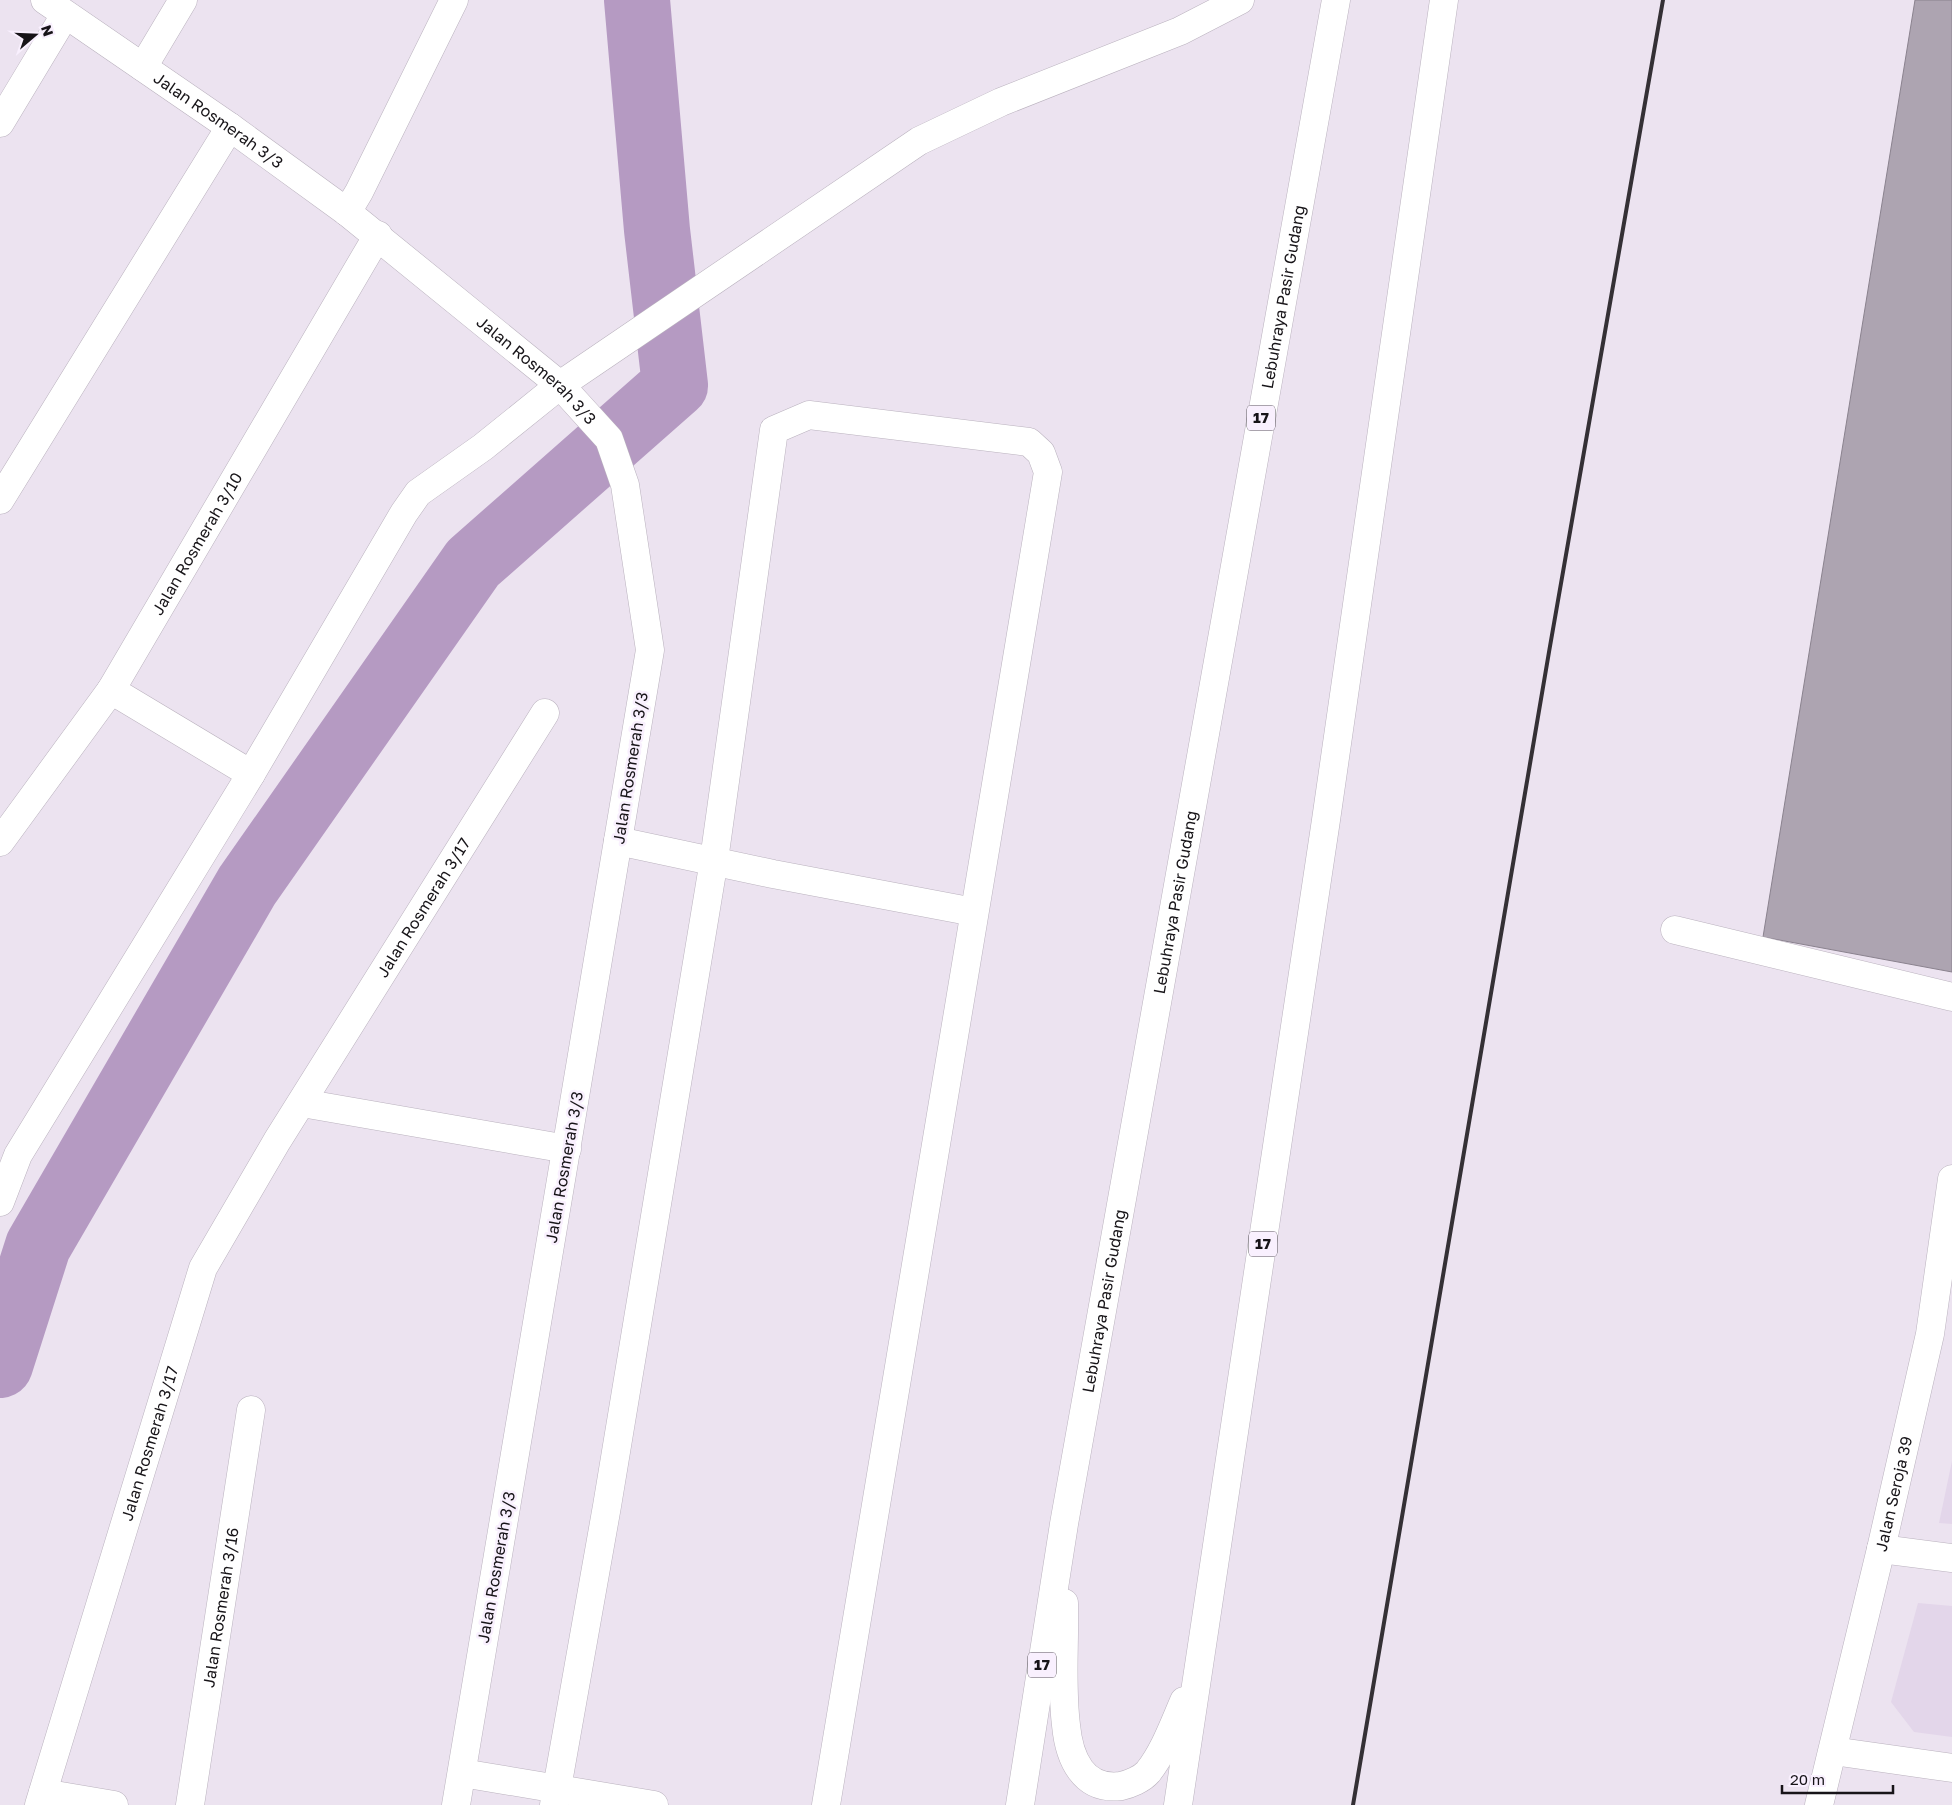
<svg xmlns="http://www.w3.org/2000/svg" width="1952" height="1805" font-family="'Golos Text',sans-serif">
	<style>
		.built { fill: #e3d6ea }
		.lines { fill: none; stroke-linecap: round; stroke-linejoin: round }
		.river { stroke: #b59ac2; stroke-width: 66 }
		.building { fill: #ada4b1; stroke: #8a828e }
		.minor-casing { stroke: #bab2be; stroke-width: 29 }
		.highway-casing { stroke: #bab2be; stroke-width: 29 }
		.minor { stroke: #fff; stroke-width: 28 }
		.highway { stroke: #fff; stroke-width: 28 }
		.rail { stroke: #343035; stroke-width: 4 }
		.labels { text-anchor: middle; stroke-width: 5; stroke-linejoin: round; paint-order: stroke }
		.shield { fill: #f9f0fe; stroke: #5b565d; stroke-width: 1 }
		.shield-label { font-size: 15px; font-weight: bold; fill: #171418 }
		.street-label { font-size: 16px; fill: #171418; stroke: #f9f0fe }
	</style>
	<rect width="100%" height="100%" fill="#ece3f0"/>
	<path class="built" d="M1952,1461v63l-13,-1z
		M1918,1603l34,3v131l-38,-5 -23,-30z"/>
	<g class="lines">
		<path class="river" d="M0,1365l38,-119 209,-360 226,-323 202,-178 -18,-155 -20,-230"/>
	</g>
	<path class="building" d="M1915,0h37v972l-189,-35z"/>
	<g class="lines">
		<g class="minor-casing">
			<g id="minor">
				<path id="s1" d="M45,0l185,127 117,85 213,173 49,54 16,46 25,165 -194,1155"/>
				<path d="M143,67l40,-67"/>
				<path d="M0,123l65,-108"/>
				<path d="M347,212l12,-20 95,-192"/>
				<path d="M0,500l230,-373"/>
				<path d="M111,690l140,84"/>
				<path d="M618,841l155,33 201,38"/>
				<path id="s2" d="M0,842l111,-152 267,-455"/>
				<path d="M1675,930l277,67"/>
				<path d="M302,1103l265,46"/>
				<path d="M0,1202l18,-47 233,-381 153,-261 14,-20 65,-46 77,-62 359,-244 82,-39 179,-71 60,-31"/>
				<path d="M1881,1549l71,9"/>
				<path d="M1833,1751l119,17"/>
				<path d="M462,1773l192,32"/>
				<path d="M43,1793l71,12"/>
				<path id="s3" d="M39,1805l164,-537 74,-127 268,-428"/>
				<path id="s4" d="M190,1805l61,-395"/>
				<path d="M554,1805l53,-299 107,-646 60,-430 35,-15 220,27 12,11 7,19 -222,1333"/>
				<path id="s5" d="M1819,1805l62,-256 49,-215 22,-155"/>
			</g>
		</g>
		<g class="highway-casing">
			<g id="highway">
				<path d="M1064,1603c1,40 -3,82 2,122 3,33 17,66 55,61 9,-2 21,-7 27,-14 16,-20 26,-48 36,-71"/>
				<path id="s6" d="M1020,1805l44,-281 272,-1524"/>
				<path d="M1178,1805l148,-985 118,-820"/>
			</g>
		</g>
		<use href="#minor" class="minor"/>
		<use href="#highway" class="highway"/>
		<path class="rail" d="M1353,1805l196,-1153 114,-652"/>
	</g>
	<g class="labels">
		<g class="shield">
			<rect x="1247" y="405.5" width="28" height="25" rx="4"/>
			<rect x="1249" y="1231.5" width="28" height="25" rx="4"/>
			<rect x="1028" y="1652.5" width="28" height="25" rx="4"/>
		</g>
		<g class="shield-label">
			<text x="1261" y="423">17</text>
			<text x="1263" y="1249">17</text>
			<text x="1042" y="1670">17</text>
		</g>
		<g class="street-label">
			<text dy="6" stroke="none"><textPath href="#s1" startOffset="211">Jalan Rosmerah 3/3</textPath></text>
			<text dy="6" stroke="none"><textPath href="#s6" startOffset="1531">Lebuhraya Pasir Gudang</textPath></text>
			<text dy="6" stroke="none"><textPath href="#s1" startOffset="616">Jalan Rosmerah 3/3</textPath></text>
			<text dy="6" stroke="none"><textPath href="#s2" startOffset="358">Jalan Rosmerah 3/10</textPath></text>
			<text transform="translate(630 768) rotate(-81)" y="6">Jalan Rosmerah 3/3</text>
			<text dy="6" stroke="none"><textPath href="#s6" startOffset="916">Lebuhraya Pasir Gudang</textPath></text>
			<text dy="6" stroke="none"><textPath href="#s3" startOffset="984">Jalan Rosmerah 3/17</textPath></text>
			<text transform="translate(564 1167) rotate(-80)" y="6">Jalan Rosmerah 3/3</text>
			<text dy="6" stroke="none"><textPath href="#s6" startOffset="511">Lebuhraya Pasir Gudang</textPath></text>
			<text dy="6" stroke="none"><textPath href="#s3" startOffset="378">Jalan Rosmerah 3/17</textPath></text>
			<text dy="6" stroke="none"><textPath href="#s5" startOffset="320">Jalan Seroja 39</textPath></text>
			<text transform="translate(496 1567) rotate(-80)" y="6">Jalan Rosmerah 3/3</text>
			<text dy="6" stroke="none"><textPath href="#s4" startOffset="200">Jalan Rosmerah 3/16</textPath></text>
		</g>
	</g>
	<g transform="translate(35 35) rotate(71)" stroke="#f9f0fe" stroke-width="4" paint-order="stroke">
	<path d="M0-4L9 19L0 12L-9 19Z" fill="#171418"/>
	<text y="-8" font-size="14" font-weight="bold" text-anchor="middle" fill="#171418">N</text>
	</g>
	<path d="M1782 1785v8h111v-8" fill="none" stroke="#171418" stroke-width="2.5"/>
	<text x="1790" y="1785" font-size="15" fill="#171418" stroke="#f9f0fe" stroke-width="4" paint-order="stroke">20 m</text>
</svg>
